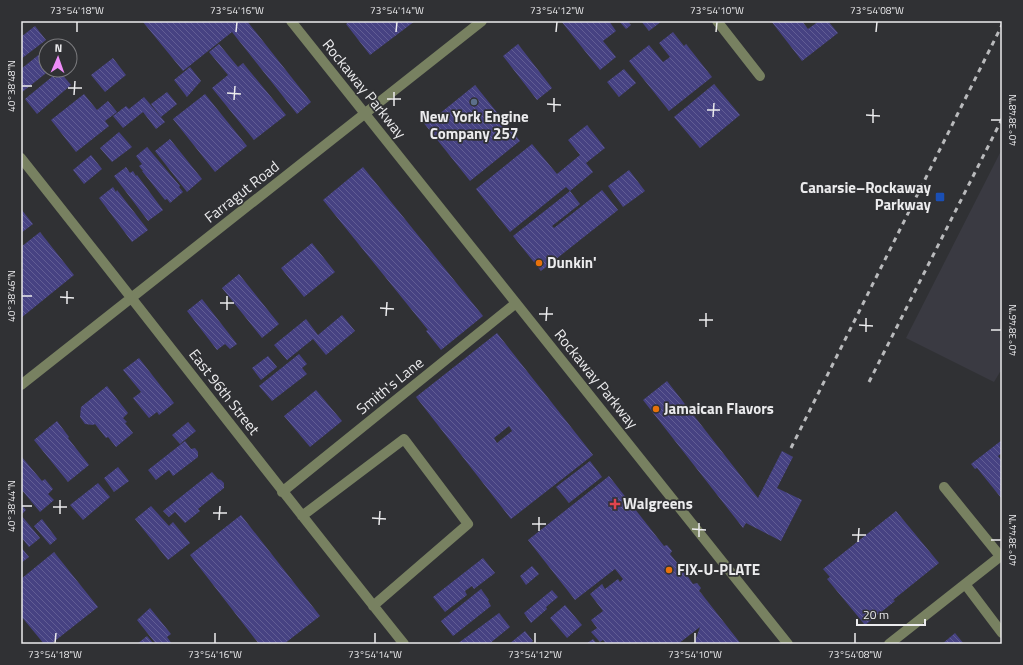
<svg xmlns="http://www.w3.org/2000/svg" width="1023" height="665" font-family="'Titillium Web',sans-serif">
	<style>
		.built { fill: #3a3a42 }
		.building { fill: url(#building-back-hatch); fill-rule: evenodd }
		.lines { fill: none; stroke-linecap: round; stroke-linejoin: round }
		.minor { stroke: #788161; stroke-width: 10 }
		.rail { stroke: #b9babc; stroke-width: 3; stroke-dasharray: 5 5; stroke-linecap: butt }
		.ticks { fill: none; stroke: #ebebed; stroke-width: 1.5 }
		.service-dot { fill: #5c6f8a; stroke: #303134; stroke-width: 1.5 }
		.transit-dot { fill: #1a4fb4; stroke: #303134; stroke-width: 1.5 }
		.food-dot { fill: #e8710a; stroke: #303134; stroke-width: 1.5 }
		.health-dot { fill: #e0444e; stroke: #303134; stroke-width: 1.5 }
		.labels { text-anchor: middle; stroke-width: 3.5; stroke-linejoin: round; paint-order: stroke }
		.street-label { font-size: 15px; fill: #ebebed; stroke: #303134 }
		.poi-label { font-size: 15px; font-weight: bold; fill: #ebebed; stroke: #303134; text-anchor: start }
		.neatline { fill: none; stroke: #ebebed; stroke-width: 1.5 }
		.ticks-label { font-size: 10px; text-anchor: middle; fill: #ebebed }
	</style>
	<defs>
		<pattern id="building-back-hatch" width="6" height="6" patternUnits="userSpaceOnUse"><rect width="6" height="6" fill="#464282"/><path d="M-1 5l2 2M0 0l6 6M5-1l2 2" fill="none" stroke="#615d94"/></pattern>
	</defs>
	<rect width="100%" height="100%" fill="#303134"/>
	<path class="built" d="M1002,149v224l-2,-1 -6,10 -88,-44z"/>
	<path class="building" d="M145,21h102l64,81 -14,12 -65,-82 -49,39 -40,-49z
		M350,21h65l-45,34 -24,-31z
		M561,21h48l7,10 -13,10 13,16 -16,13z
		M619,21h8l4,4 -5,4z
		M641,21h21l-13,10z
		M771,21h31l6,8 11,-8h9l10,12 -36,28z
		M35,26l11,14 -25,19v-22z
		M673,32l11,14 2,-2 26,33 -43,34 -40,-50 20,-16 14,17 7,-5 -11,-14z
		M219,44l19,23 5,-4 43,52 -32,25 -42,-52 16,-13 -19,-23z
		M518,44l34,44 -15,12 -34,-44z
		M46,49v21h4l-29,23v-24z
		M113,58l13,17 -21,17 -14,-17z
		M190,67l11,14 -14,16 -13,-17z
		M624,69l12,14 -17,14 -12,-15z
		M61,73l10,12 -34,29 -12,-15 28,-23 2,2z
		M714,84l26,31 -40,33 -26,-31z
		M475,85l45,56 -50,40 -47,-59 8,-6 2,3z
		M167,92l10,12 -16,13 -10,-13z
		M84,94l13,16 11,-9 9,11 -12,9 4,5 -33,26 -25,-32z
		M205,94l42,52 -32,26 -42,-53z
		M144,97l21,25 -9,7 -13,-17 -20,16 -10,-12 13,-10 3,3z
		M587,125l18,23 -19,15 7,9 -23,19 -4,-4 -56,45 -34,-43 56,-45 25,30 23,-19 -12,-15z
		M119,132l13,15 -20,15 -12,-14z
		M170,139l32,40 -15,13 -32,-41z
		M147,147l33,39 -1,1 4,5 -13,11 -3,-4 -2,1 -23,-29h1l-4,-5 3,-2 -6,-8z
		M91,155l11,14 -18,15 -11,-14z
		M126,167l4,6 3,-2 3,5 1,-1 26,35 -15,11 -34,-45z
		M363,167l120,149 -42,34 -15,-19 2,-1 -105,-130z
		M629,170l16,21 -22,16 -15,-21z
		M113,187l3,5 1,-2 31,40 -16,12 -33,-44z
		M602,190l16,20 -77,61 -28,-35 57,-45 10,13 -28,22 2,2z
		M21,209l12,15 -12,9z
		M40,232l34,43 -53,43v-48l2,-2 -2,-2v-19z
		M312,243l23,29 -31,25 -23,-29z
		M239,274l40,50 -17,14 -40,-50z
		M202,299l35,45 -7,5 -5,-5 -8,6 -30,-39z
		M342,315l13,16 -29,24 -13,-16 -26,21 -13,-15 32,-26 12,16z
		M497,333l96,122 -82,64 -95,-122zM509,426l3,5 -15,12 -3,-5z
		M299,354l8,10 -5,4 5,6 -35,27 -13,-15z
		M268,356l9,11 -16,13 -9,-12z
		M139,358l35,45 -15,12 -2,-3 -8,6 -16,-20 8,-6 -18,-22z
		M667,381l91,117 24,-47 11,6 -16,31 25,12 -21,41 -35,-18 -3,5 -100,-128z
		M107,386l21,27 -5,5 4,4 -2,1 8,10 -17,14 -8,-10 -2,1 -11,-14 -2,1 -8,-1 -5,-7 1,-10z
		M316,390l26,31 -32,26 -26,-31z
		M57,421l12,16 -1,1 21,27 -21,17 -34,-42z
		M188,422l8,9 -16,13 -8,-9z
		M1002,440v13l-4,3 4,5v38l-25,-31 -2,1 -4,-5z
		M185,441l6,8 4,-1 3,4v5l-25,19 -4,-6 -13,10 -8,-10z
		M21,456l21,25 3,-2 8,10 -5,5 6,6 -14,12 -19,-23z
		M590,461l12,16 -33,26 -13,-16z
		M118,467l11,14 -15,11 -10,-14z
		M212,472l6,7 3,1 3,3v5l-26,21 2,2 -15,12 -10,-11 -6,5 -6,-6z
		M609,476l55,70 3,-1 5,6 -2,3 9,11h4l3,4v5l7,10 4,-1 4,5 -2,3 2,2 40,51h-47l6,-17 -22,17h-72l-3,-4 -3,2 -9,-10 6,-4 -6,-8 12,-9 -13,-17 12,-10 3,5 13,-10 2,3 3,-3 -8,-10 -40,31 -47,-60z
		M98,483l12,14 -27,23 -13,-15z
		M21,504l5,6 -5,5z
		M151,506l18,20 4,-4 17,21 -22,17 -33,-41z
		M896,511l43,52 -46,37 2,1 -30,24 -38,-46 3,-2 -7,-8z
		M21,515l19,23 -11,9 -8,-10z
		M241,515l79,101 -36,28h-25l-69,-89z
		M42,519l15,20 -7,6 -16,-19z
		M21,547l8,10 -8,6z
		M54,552l44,55 -47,37h-7l-23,-28v-37z
		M483,558l12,15 -21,16 -2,-3 -7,5 2,4 -22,17 -12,-15z
		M532,566l7,8 -13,11 -6,-9z
		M481,589l8,11 -1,1 3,5 -38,30 -12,-15z
		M552,590l6,7 -12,10 1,2 -16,14 -7,-10z
		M565,605l17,20 -15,13 -17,-20z
		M150,608l21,26 -4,3 5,7h-10l-1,-2 -5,2 -19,-24z
		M499,613l11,14 -21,17h-32z
		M525,631l8,10 -4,3h-20z
		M955,633l9,11h-22z
		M147,636l7,8h-17z
		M593,639l4,5h-11z"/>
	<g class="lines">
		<path class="minor" d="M291,21l497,623
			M717,21l43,55
			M21,158c128,161 254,325 383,486
			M21,385l461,-364
			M944,487l56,69
			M282,492l234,-189
			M302,516l102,-77 64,85 -95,82
			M965,584l37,49
			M889,644l113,-89"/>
		<path class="rail" d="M869,382l133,-263
			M791,448l211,-423"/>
	</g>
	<path class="ticks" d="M77,32v-10M236,32l1,-10M396,32l1,-10M556,32l1,-10M716,32l1,-10M876,32l1,-10M22,86h10M68,88h14M227,93l14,1M74,95l1,-14M387,99h14M234,100l1,-14M547,104l14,1M394,106v-14M707,110h13M554,112v-14M866,115l14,1M713,117l1,-14M991,120h10M873,123v-14M22,296h10M60,297l14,1M220,303h14M67,304v-13M380,308l14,1M227,310v-14M539,314h14M386,316l1,-14M699,320h14M546,321l1,-14M859,325l14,1M706,327v-14M991,330h10M866,332v-14M22,506h10M53,507h14M213,513h14M60,514v-14M372,518l14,1M219,520l1,-14M532,524h14M379,525l1,-14M692,529l14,1M539,531v-14M852,535h14M699,537v-14M991,540h10M858,542l1,-14M55,643l1,-10M215,643v-10M375,643v-10M535,643v-10M695,643v-10M855,643v-10"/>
	<circle class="service-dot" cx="474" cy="102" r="4"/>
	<rect class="transit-dot" x="935" y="192" width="10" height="10" rx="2"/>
	<g class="food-dot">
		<circle cx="539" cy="263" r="4"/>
		<circle cx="656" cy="409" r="4"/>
		<circle cx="669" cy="570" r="4"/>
	</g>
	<path class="health-dot" d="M613 498h4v4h4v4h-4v4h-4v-4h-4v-4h4z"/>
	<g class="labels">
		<g class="street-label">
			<text transform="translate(364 89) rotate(51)" y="5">Rockaway Parkway</text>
			<text transform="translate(242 192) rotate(-38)" y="5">Farragut Road</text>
			<text transform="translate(596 379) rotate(51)" y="5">Rockaway Parkway</text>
			<text transform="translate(390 386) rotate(-39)" y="5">Smith's Lane</text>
			<text transform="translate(224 392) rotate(52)" y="5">East 96th Street</text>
		</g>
		<g class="poi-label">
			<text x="474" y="122" text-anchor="middle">New York Engine<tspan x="474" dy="17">Company 257</tspan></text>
			<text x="931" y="193" text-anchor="end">Canarsie–Rockaway<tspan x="931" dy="17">Parkway</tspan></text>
			<text x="547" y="268">Dunkin'</text>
			<text x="664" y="414">Jamaican Flavors</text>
			<text x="623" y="509">Walgreens</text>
			<text x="677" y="575">FIX-U-PLATE</text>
		</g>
	</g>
	<rect width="1023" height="665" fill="none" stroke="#303134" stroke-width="44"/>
	<g transform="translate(58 58) rotate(2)"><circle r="19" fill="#303134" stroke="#7b7b7e"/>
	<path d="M0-3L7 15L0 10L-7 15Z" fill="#ee8cf8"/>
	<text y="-6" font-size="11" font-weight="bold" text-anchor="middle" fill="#ebebed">N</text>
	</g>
	<path d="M857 619v6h68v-6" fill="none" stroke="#ebebed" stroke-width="2"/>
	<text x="863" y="619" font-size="12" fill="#ebebed" stroke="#303134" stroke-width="3" paint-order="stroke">20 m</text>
	<rect x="22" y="22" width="979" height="621" class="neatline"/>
	<g class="ticks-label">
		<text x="77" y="14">73°54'18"W</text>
		<text x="237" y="14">73°54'16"W</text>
		<text x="397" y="14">73°54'14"W</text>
		<text x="557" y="14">73°54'12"W</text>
		<text x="717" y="14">73°54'10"W</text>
		<text x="877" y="14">73°54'08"W</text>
		<text transform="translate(11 86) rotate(-90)" y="4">40°38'48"N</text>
		<text transform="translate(1012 120) rotate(-90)" y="4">40°38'48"N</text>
		<text transform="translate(11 296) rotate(-90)" y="4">40°38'46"N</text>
		<text transform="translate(1012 330) rotate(-90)" y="4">40°38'46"N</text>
		<text transform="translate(11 506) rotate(-90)" y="4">40°38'44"N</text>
		<text transform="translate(1012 540) rotate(-90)" y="4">40°38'44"N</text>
		<text x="55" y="658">73°54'18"W</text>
		<text x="215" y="658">73°54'16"W</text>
		<text x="375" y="658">73°54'14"W</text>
		<text x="535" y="658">73°54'12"W</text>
		<text x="695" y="658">73°54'10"W</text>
		<text x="855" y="658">73°54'08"W</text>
	</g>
</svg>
